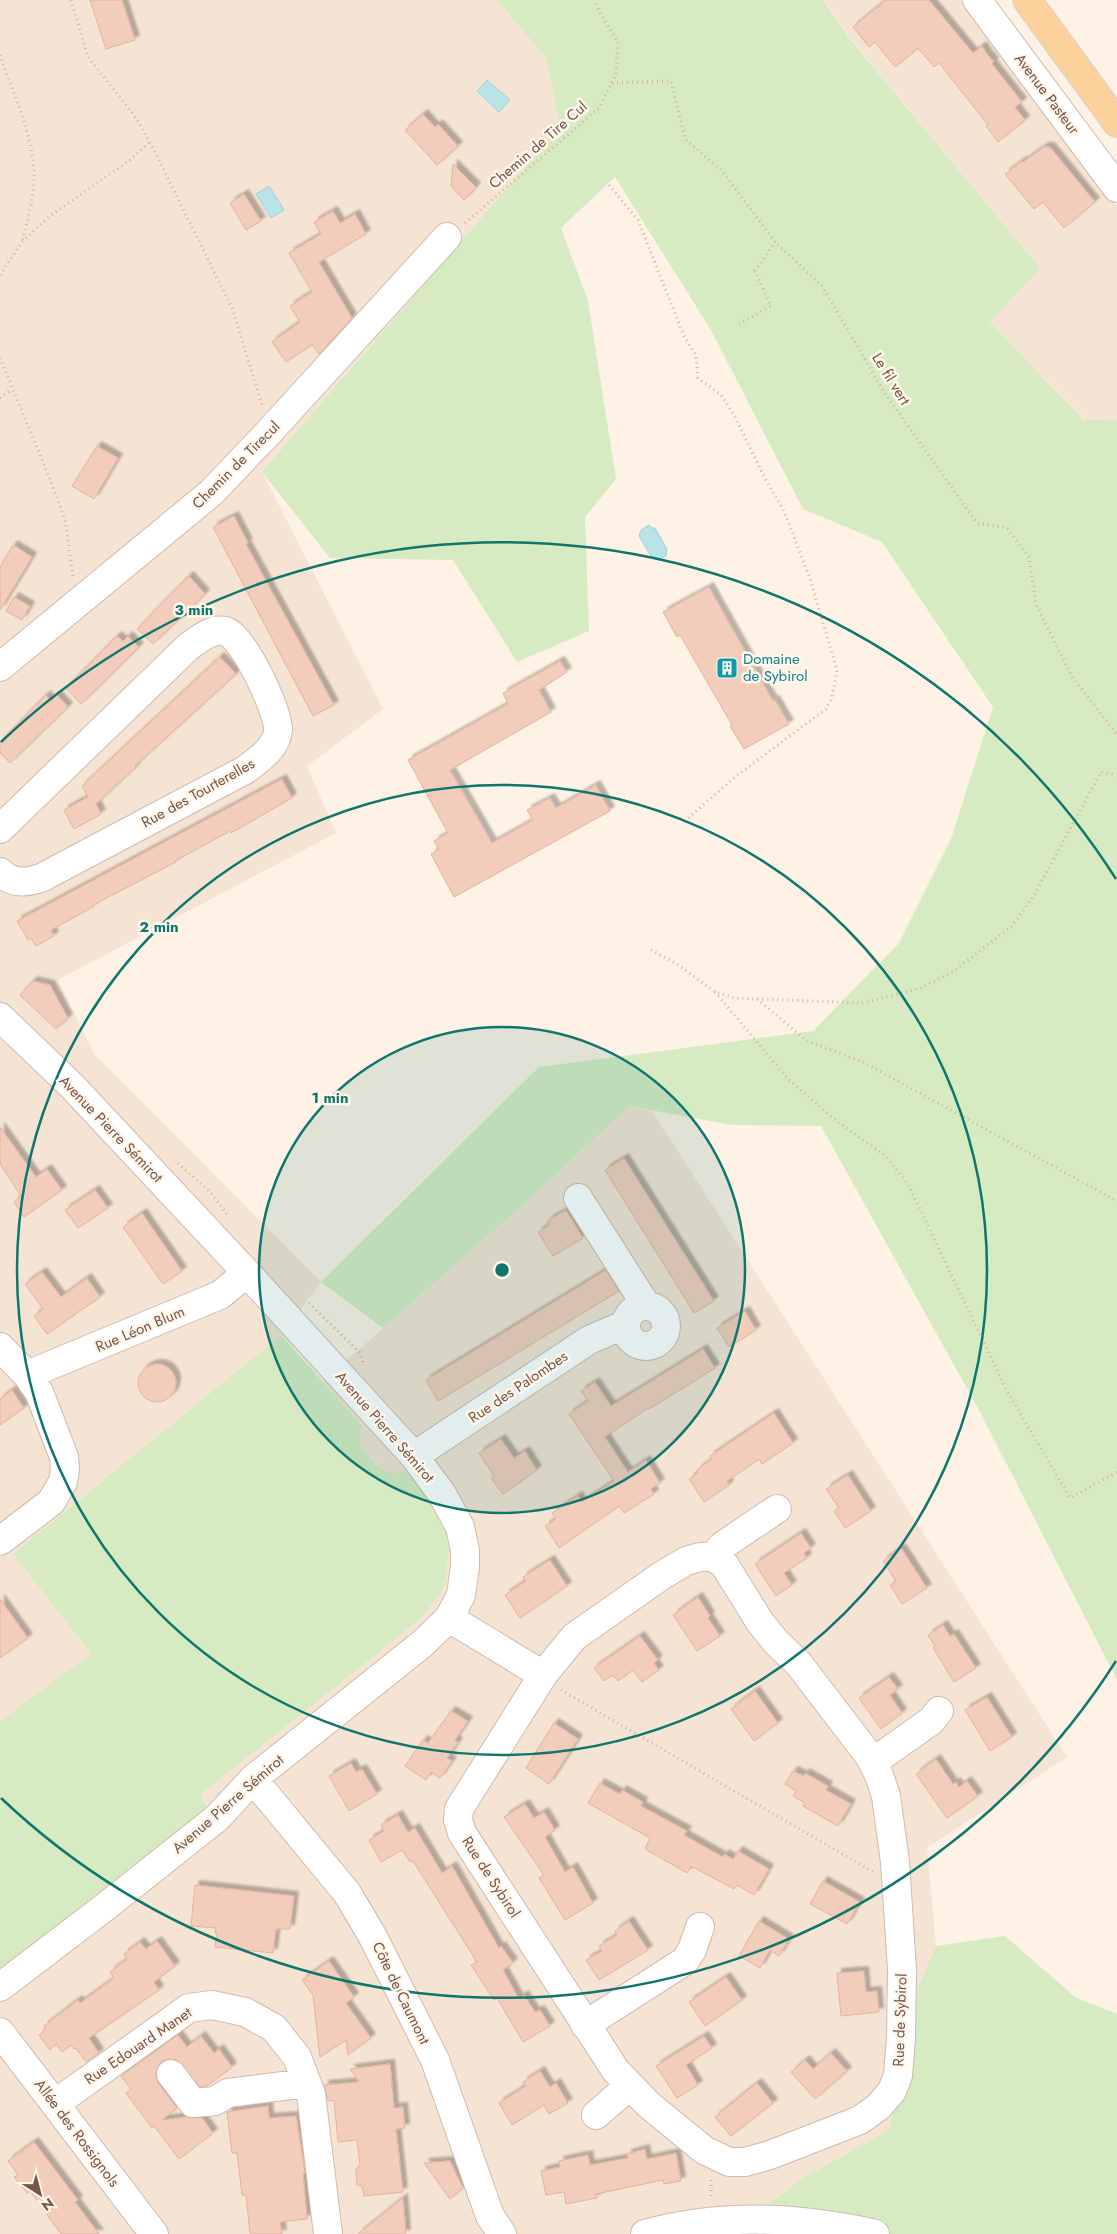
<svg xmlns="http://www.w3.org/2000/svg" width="1117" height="2234" font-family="Jost,sans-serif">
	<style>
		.residential { fill: #f5e3d3 }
		.green { fill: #d7ebc3 }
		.water { fill: #b9e4e7; stroke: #9fd5d9 }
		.building { fill: #f3cdbc; stroke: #e6b29c; filter: url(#shadow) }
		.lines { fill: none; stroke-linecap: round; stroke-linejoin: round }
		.minor-casing { stroke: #d1baad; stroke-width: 30 }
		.major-casing { stroke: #d9d0cc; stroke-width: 30 }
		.path { stroke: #d8b09f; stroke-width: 3; stroke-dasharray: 1 4; stroke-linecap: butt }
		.minor { stroke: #fff; stroke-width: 28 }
		.major { stroke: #fdd19c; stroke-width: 28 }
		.ring { fill: none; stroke: #0f766e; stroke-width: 2.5 }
		.labels { text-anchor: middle; stroke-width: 5; stroke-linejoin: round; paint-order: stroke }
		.street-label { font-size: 15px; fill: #775649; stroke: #fff6ec }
		.culture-label { font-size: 15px; fill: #0d838f; stroke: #fff6ec; text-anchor: start }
		.centre { fill: #0f766e; stroke: #fff6ec; stroke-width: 2.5 }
		.ring-label { font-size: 15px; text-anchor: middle; font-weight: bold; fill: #0f766e; stroke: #fff6ec; stroke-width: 5; stroke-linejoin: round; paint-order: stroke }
	</style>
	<defs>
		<filter id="shadow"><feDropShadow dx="4.5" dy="-4.5" stdDeviation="1" flood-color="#0004"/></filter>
	</defs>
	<rect width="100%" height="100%" fill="#fdf2e5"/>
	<path class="residential" d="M0,0h497l49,58 14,69 -298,345 121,237 -76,57 29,67 -278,147 36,74 227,228 -40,53 -268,219 187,241 222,-177 22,-30 -51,-114 -9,-3 -24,-25 2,-21 -39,-44 210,-185 96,-90 23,5 415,646 -140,91 9,98 -24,55 -23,129 -86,48 -75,56h-728z
		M824,0h138l155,206v213l-32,1 -95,-98 49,-55 -188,-228z"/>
	<path class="green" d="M497,0h326l28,40 189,228 -50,54 94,98 33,-1v1261l-138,-270 -158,-284 -89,-1 -103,-19 -96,90 -150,132 -62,-46 218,-215 274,-36 86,-88 52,-104 42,-132 -111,-165 -79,-33 -92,-179 -96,-153 -54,51 27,73 28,178 -31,38 4,114 -72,31 -64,-102 -123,-2 -68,-86 298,-345 -14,-69z
		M281,1335l81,90 -2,21c16,16 21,31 46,26l34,38 5,18 4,23 -5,37 -22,30 -222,177 7,13 -83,71 -124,91v-249l91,-67 -78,-100z
		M1005,1936l70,61 42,17v220h-389l75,-56 86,-48 23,-129 24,-55z"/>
	<path class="water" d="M487,80l23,20 -11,12 -22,-21z
		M269,186l15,24 -13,8 -15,-24z
		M649,525l3,3h3l12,21 -1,7 -8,4 -6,-2 -13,-22 2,-6z"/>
	<path class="building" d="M90,0h32l13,40 -29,9z
		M886,0h43l44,53 9,-7 5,8 7,8 -2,2 30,38 -7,5 10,13 -27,22 -12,-16 2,-1 -49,-62 -5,4 -16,-19 -23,19 -20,-25 -6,5 -16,-20z
		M423,114l12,13 3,-3 20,22 -21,19 -32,-35z
		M1044,147h6l45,55 -31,26 -21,-26 -9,7 -29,-35 17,-13 1,1z
		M453,164l23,23 -12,13 -13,-14z
		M244,194l17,27 -15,9 -16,-27z
		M333,211l7,12 15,-9 11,20 -47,28 33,56 -33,36 -7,-9 -26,17 -14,-20 28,-20 -10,-16 22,-14 -23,-39 32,-19 -7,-12z
		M97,446l21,12 -24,41 -22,-13z
		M234,516l14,27 -2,1 88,161 -21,11 -100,-189z
		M13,545l19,12 -32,53v-43z
		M189,576l16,18 -52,50 -16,-15z
		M709,587l64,114 2,-1 14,24 -45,25 -14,-23 2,-1 -52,-90 -3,2 -14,-25z
		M14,597l16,9 -8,14 -16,-9z
		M117,636l6,5 5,-5 11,11 -58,57 -15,-16z
		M220,657l16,17 -101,92 1,1 -40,37 5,10 -27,15 -10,-19 24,-13 -6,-11z
		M560,661l7,11 -28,18 12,22 -101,58 42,73 41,-23 -6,-10 23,-12 6,10 40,-23 14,26 -156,86 -23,-43 8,-5 -5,-8 14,-8 -40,-73 100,-56 -5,-11z
		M46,695l5,6 6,-6 11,12 -58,56 -10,-10v-11z
		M282,779l10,19 -61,35 -1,-2 -55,30 1,1 -83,43v2l-42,23 3,6 -18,10 -5,-8 -3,2 -11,-19z
		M33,981l17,4 18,33 -12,11 -36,-34z
		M0,1127l36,50 11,-8 15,21 -38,27 -10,-15 7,-6 -21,-32z
		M624,1158l90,143 -20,12 -89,-143z
		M95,1190l13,18 -30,20 -13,-18z
		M566,1210l17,28 -30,18 -15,-24 11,-7 -2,-4z
		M142,1213l40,58 -19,13 -40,-57z
		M606,1270l13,21 -181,110 -12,-21z
		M42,1272l19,25 26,-19 13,19 -53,37 -13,-18 9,-7 -18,-25z
		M745,1311l11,19 -27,17 -12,-19z
		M703,1349l12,19 -66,41 -1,-1 -43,29 23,35 18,-12 14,23 -9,6 3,5 -30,19 -5,-7 -60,42 -14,-22 11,-7 -4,-6 26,-17 4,6 32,-21 -45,-67 19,-13 -7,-10 14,-9 16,24z
		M138 1383a19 19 0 1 1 38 0a19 19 0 1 1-38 0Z
		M12,1390l12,18 -24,17v-26z
		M774,1413l19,30 -31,21 -3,-5 -32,22 2,4 -25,17 -15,-23 9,-6 -1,-3 15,-11 -2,-3z
		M501,1439l13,19 11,-7 12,19 -34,24 -12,-16 3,-2 -15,-23z
		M848,1475l23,36 -26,17 -11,-17 5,-3 -13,-19z
		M801,1533l10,15 -7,5 3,5 -23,15 8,12 -16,11 -21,-32z
		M901,1548l26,40 -25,16 -12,-19 6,-4 -13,-20z
		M550,1560l17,26 -47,32 -15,-23 21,-14 -3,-4z
		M698,1597l12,19 -2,2 12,18 -23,15 -24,-36z
		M0,1599l28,39 -28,20z
		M943,1625l7,11 4,-2 22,34 -22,14 -21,-34 2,-2 -7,-11z
		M640,1636l18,24 -4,3 5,7 -17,12 -9,-12 -15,11 -5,-6 -9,6 -10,-13z
		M889,1677l9,12 -8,6 12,18 -21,16 -22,-31z
		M755,1691l23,32 -24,18 -23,-32z
		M987,1697l25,40 -22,14 -25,-41z
		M451,1711l17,10 -13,19 3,2 -11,16 5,3 -12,17 -9,-6 -5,8 -21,-14 18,-26 5,3z
		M554,1723l24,16 -29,45 -23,-16z
		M936,1759l17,25 3,-2 3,5 8,-6 11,15 -31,22 -31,-44z
		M351,1763l5,9 6,-3 15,25 -28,17 -20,-35z
		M793,1771l11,5 1,-3 23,13 -2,4 25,14 -13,22 -35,-20 2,-3 -12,-7 3,-5 -11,-7z
		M600,1783l20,11 2,-4 21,12 -2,4 46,25 -3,4 39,22 1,-3 9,5 5,-8 31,18 -15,26 -17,-10 -3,4 -43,-23 -4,7 -42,-24 5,-11 -62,-35z
		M525,1804l9,14 10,-6 11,18 -10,7 20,35 8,-5 20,36 -28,17 -26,-42 5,-3 -40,-58z
		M398,1815l10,17 7,-4 27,45 10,-7 47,82 2,-2 12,17 -10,7 16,29 5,-4 11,17 5,-2 10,16 -27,16 -26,-44 -3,2 -23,-35 6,-3 -64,-101 -3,1 -8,-12 -21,12 -12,-22 15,-9 -3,-6z
		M823,1881l37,21 -13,22 -37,-20z
		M195,1885l99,11 -4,33h-14l-3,24 -58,-6 2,-14h-2l1,-5 -25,-2z
		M629,1921l19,29 -49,30 -13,-20 16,-9 -3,-5 18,-11 -2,-4z
		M759,1921l30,18 -10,17 -9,-6 -10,18 -21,-12z
		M157,1941l18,25 -21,16 5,8 -70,48 10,15 -13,9 -10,-14 -2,1 -3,-4 -9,7 -6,-8 -6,6 -11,-15 7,-6 -2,-3 34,-26 2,3 34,-25 -4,-6 17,-13 -3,-5 16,-12 6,7z
		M329,1961l25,36 -8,6 25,35 -23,17 -2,-15 -26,17 -7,-62 -11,-15z
		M864,1971l2,21 11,-1 2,21 -38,4 -4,-43z
		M726,1977l16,23 -37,26 -16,-24z
		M178,2035l9,12 14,-11 13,17 5,-4 13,18 -25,19 -7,1 -23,-27 -8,-1 -7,2 -5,7 -1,7 2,8 19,25 -15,12 24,-3 16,1 11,15 -34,26 -25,-33 -2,2 -26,-35 5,-4 -10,-13z
		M704,2036l8,12 -26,17 12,20 -21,13 -21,-32z
		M831,2053l16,18 -32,28 -24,-27 14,-12 8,9z
		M390,2064l4,44 9,-1 2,21 -9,1 7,63 -39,4 -2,-10 -5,-1 -1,-16 4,-4 -3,-25 -19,2 -4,-42 -6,1 -4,-16 35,-3 -9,-13z
		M540,2071l10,16 6,-4 12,20 -19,11 -5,-9 -32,20 -13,-22 27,-17 -3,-4z
		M757,2083l16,20 -42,33 -16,-19z
		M268,2106l1,12 27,-2 9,57h-2l4,46 -27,3 2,12h-32l-4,-39h-4l-5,-42h-5l-5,-41z
		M34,2142l44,58 -3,2 24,32h-38l-31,-43 -3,2 -13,-16 4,-2 -10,-14z
		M645,2149l2,10 29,-6 5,28 -17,3 -1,-4 -67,14 1,4 -31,6 -2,-12 -18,3 -5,-24 19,-4 -1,-6 29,-6 2,10 38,-7 -1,-4z
		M450,2161l13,27 -13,11 -26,-36z
		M403,2198l3,36h-48z"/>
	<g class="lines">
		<g class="minor-casing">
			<path id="minor" d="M977,0l140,188
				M0,667l212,-175 57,-60 178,-195
				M0,829l188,-182c10,-7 23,-19 37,-16 18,4 54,81 53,99 -1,18 -20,30 -33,40l-204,108c-16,5 -28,6 -41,-6
				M0,1017l72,69 175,187 167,183 28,38 18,33 5,23v17l-4,28 -12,23 -27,26 -169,135 -36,39 -112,89 -105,80
				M578,1198l68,107
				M626 1326a20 20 0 1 1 40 0a20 20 0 1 1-40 0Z
				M0,1347l27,28 12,17 25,65 1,13 -2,12 -12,20 -51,39
				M27,1375l193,-80 27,-22
				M414,1456l175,-116 37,-16
				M700,1557h12l12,7 36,58 16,20 22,21 72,94 9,18 7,21 9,66 7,107 -1,69 -3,37 -6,16 -14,16 -18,13 -90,35 -25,7h-16l-25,-12 -55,-45 -33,-34 -154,-238 -4,-13 1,-11 84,-134 31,-38 87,-61 25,-15z
				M712,1557l10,-11 55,-37
				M449,1618l94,57
				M873,1762l58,-41 8,-10
				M253,1779l94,114 26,44 62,123 55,156 12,18
				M585,2025l100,-64 7,-11 8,-23
				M0,2032l154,202
				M171,2074l22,29 22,-2 13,-8 79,-10
				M56,2103l133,-95 23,-3 33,7 29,16 23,29 14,37 17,140
				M596,2115l33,-29
				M645,2234c62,-17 126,-18 189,-8 14,2 28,4 41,8"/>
		</g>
		<g class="major-casing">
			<path id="major" d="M1027,0l90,123"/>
		</g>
		<path class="path" d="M71,0l17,57 46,58 16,27 82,166 30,97
			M0,55c12,35 31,77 34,114 1,24 -6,49 -12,72
			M612,83l59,-2 14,58 37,32 53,71 47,44 62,106 93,131 30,5 22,29 7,47 36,73 45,57
			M609,185l29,35 46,116 12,19 2,23 23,17 12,18 33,67 18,31 26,68 27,91 -5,28 -6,11 -91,68 -49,43
			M465,223l134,-115 17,-34 2,-32 -18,-29 -5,-13
			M0,275l22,-33 28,-26 80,-56 20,-18
			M739,324l32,-18 -16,-35 20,-29
			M0,358l50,121 15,41 8,57
			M0,398l12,-9
			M651,950l26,14 38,28 19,6 128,5 59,-15 33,-17 58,-45 21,-29 68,-125 16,3
			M715,992l73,87 51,44 47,33 23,30 96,201 65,111 47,-26
			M757,999l50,42 56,21 254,139
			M178,1163l32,29 17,22
			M309,1303l51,50 4,11
			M561,1690l312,182
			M711,2180v18"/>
		<use href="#minor" class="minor"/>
		<use href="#major" class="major"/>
	</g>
	<circle cx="502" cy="1270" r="243" fill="#0f766e" fill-opacity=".12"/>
	<g class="ring">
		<circle cx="502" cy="1270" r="243"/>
		<circle cx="502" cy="1270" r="485"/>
		<path d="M1116 1661A728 728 0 0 1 1 1798M1 742A728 728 0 0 1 1116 879"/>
	</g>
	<defs>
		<g id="building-square" transform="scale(1.125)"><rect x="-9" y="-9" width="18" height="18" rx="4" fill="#0f9aa8" stroke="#fff6ec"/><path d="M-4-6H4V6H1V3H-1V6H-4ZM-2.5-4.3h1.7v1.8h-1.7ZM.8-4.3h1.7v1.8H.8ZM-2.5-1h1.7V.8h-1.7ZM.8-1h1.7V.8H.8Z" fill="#fff"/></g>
	</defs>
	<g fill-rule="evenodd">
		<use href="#building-square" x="727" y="668"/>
	</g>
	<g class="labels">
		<g class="street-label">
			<text transform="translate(1047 94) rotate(53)" y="5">Avenue Pasteur</text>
			<text transform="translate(538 145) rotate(-41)" y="5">Chemin de Tire Cul</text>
			<text transform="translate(891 379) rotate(58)" y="5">Le fil vert</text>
			<text transform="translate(236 465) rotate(-45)" y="5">Chemin de Tirecul</text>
			<text transform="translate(198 793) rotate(-29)" y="5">Rue des Tourterelles</text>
			<text transform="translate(111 1129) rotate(46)" y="5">Avenue Pierre Sémirot</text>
			<text transform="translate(140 1329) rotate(-23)" y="5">Rue Léon Blum</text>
			<text transform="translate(518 1387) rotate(-34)" y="5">Rue des Palombes</text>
			<text transform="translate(385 1427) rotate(49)" y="5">Avenue Pierre Sémirot</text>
			<text transform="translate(228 1804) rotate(-41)" y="5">Avenue Pierre Sémirot</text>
			<text transform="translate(491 1877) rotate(57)" y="5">Rue de Sybirol</text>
			<text transform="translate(401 1993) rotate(64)" y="5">Côte de Caumont</text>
			<text transform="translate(900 2020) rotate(-88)" y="5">Rue de Sybirol</text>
			<text transform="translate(138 2046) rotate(-34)" y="5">Rue Edouard Manet</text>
			<text transform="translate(77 2133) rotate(53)" y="5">Allée des Rossignols</text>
		</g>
		<g class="culture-label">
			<text x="743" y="664">Domaine<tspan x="743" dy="17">de Sybirol</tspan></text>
		</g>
	</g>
	<circle cx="502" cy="1270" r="8" class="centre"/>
	<g class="ring-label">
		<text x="194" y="615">3 min</text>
		<text x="159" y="932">2 min</text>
		<text x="330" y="1103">1 min</text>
	</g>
	<g transform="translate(40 2194) rotate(144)" stroke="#fff6ec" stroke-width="4" paint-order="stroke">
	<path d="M0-4L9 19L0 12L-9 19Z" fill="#775649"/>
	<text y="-8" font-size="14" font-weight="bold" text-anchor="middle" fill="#775649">N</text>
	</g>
</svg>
